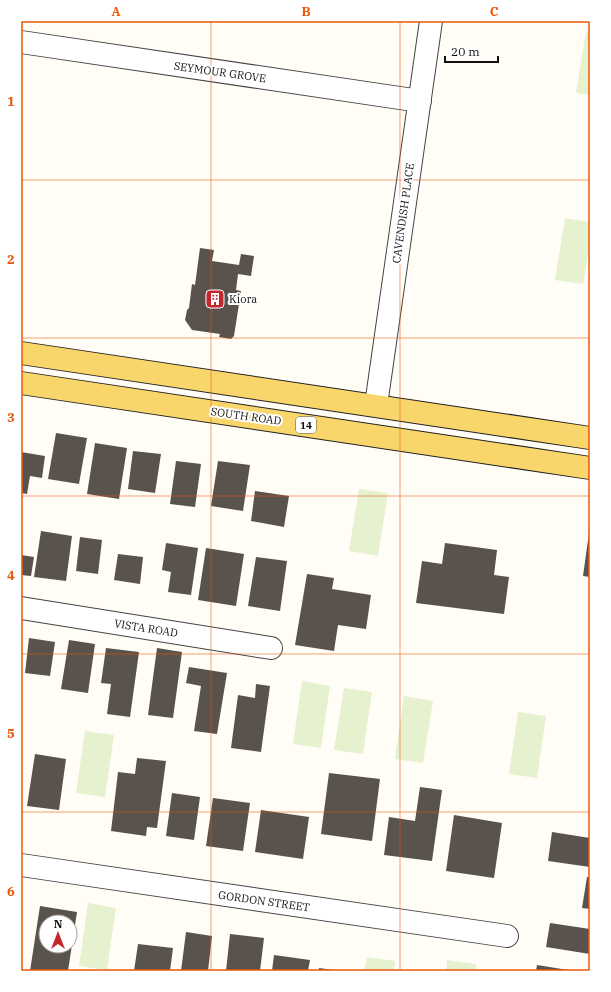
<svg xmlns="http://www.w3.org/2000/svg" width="611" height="992" font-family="'IBM Plex Serif',serif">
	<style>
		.pitch { fill: #e6f2cf }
		.building { fill: #5a524d; fill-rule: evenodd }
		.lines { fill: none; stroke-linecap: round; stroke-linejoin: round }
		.minor-casing { stroke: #444; stroke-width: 24 }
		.major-casing { stroke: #222; stroke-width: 24 }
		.minor { stroke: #fff; stroke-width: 22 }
		.major { stroke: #f9d66b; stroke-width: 22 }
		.grid { fill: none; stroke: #e8590c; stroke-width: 1; stroke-opacity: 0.55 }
		.labels { text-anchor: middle; stroke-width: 4; stroke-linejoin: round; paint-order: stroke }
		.shield { fill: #fff; stroke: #585858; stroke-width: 1 }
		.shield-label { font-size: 10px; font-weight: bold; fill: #111 }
		.street-label { font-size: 11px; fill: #111; stroke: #fff }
		.poi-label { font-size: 11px; fill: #111; stroke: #fff; text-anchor: start }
		.neatline { fill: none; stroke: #e8590c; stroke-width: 1.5 }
		.grid-label { font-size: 13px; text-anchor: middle; font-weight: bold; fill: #e8590c }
	</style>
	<rect width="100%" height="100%" fill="#fffdf5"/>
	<path class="pitch" d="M586,31l4,1v63l-14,-2z
		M565,218l25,4v20l-7,42 -28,-4z
		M359,489l29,4 -10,63 -29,-5z
		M302,681l28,5 -9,62 -28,-4z
		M344,688l28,4 -9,62 -29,-4z
		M404,696l29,5 -10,62 -28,-4z
		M518,712l28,4 -9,62 -28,-4z
		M85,731l29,4 -9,62 -29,-4z
		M88,903l28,5 -9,62 -28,-4z
		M367,957l28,4 -1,10h-30z
		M447,960l29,4 -1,7h-29z"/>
	<path class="building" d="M200,248l14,2 -2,11 27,4 2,-11 13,2 -3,20 -13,-2 -2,16 5,1 -7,45 -3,3 -12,-2 1,-3 -28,-4 -7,-10 2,-10 2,-2 3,-24 3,1z
		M56,433l31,5 -8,46 -31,-5z
		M95,443l32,5 -8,51 -32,-5z
		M133,451l28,3 -6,39 -27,-4z
		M21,452l24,4 -3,22 -12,-2 -3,18 -6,-1z
		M176,461l25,3 -6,43 -25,-3z
		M218,461l32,4 -7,46 -32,-5z
		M255,491l34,5 -5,31 -33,-6z
		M41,531l31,5 -6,45 -32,-4z
		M589,533h1v44l-7,-1z
		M80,537l22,3 -4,34 -22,-3z
		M166,543l32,5 -7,47 -23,-3 3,-20 -9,-2z
		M445,543l52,7 -3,25 15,2 -5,37 -88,-11 6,-42 20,3z
		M206,548l38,6 -8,52 -38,-6z
		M118,554l25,3 -3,27 -26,-4z
		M21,555l13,2 -3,19 -10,-1z
		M256,557l31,4 -7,50 -32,-5z
		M307,574l27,4 -2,11 39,6 -5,34 -28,-4 -4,26 -39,-6z
		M29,638l26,4 -5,34 -25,-3z
		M69,640l26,4 -7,49 -27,-4z
		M106,648l33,4 -9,65 -23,-3 4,-30 -10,-1z
		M157,648l25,4 -9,66 -25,-3z
		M189,667l38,6 -10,61 -23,-3 7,-45 -15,-3z
		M256,684l14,2 -9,66 -30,-4 7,-53 17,3z
		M35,754l31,5 -7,51 -32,-4z
		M137,758l29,3 -9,67 -10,-1 -1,9 -35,-5 7,-59 17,2z
		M329,773l51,6 -8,62 -51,-7z
		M420,787l22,3 -10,71 -48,-6 5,-38 26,4z
		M172,793l28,4 -6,43 -28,-4z
		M213,798l37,5 -7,48 -37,-5z
		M261,810l48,7 -6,42 -48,-7z
		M454,815l48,8 -8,55 -48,-7z
		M552,832l38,6v29l-42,-6z
		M587,877h3v32l-8,-1z
		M40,906l37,6 -9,59h-38zM46,922h24v24h-24z
		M550,923l40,6v25l-44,-7z
		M186,932l26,4 -4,35h-27z
		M230,934l34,4 -4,33h-34z
		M138,944l35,4 -3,23h-36z
		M274,955l36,5 -2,11h-36z
		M537,965l31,5v1h-32z
		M319,968l14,2v1h-14z"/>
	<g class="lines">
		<g class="minor-casing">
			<path id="minor" d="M21,42l399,59
				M376,405l55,-384
				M21,608l250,40
				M21,865l486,71"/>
		</g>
		<g class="major-casing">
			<path id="major" d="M21,353l569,85
				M21,383l569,85"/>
		</g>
		<use href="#minor" class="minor"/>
		<use href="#major" class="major"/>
	</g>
	<path class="grid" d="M211,21v950M400,21v950M21,180h569M21,338h569M21,496h569M21,654h569M21,812h569"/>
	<defs>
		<g id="building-square" transform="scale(1)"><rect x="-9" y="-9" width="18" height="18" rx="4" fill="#c4262e" stroke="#fff"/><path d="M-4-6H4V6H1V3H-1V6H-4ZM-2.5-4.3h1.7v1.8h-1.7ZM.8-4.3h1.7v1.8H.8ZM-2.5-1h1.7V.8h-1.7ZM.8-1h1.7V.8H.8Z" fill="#fff"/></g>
	</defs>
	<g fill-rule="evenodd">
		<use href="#building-square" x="215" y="299"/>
	</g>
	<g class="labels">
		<rect class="shield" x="296" y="417" width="20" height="16" rx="3"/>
		<g class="shield-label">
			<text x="306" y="429">14</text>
		</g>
		<g class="street-label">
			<text transform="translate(220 72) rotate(8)" y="4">SEYMOUR GROVE</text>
			<text transform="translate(403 213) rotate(-82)" y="4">CAVENDISH PLACE</text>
			<text transform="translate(246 416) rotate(8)" y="4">SOUTH ROAD</text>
			<text transform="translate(146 628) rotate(9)" y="4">VISTA ROAD</text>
			<text transform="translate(264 901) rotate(8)" y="4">GORDON STREET</text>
		</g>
		<g class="poi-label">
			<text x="229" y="303">Kiora</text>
		</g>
	</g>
	<rect width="611" height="992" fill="none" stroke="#ffffff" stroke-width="44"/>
	<g transform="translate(58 934)"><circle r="19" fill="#ffffff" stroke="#a0a0a0"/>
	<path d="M0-3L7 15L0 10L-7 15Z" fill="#c4262e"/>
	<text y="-6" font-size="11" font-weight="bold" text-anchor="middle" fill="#111111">N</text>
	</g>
	<path d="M445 56v6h53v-6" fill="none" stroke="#111111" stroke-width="2"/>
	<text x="451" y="56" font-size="12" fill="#111111" stroke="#ffffff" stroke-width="3" paint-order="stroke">20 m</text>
	<rect x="22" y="22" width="567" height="948" class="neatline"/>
	<g class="grid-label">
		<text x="116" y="16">A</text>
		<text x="306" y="16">B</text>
		<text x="494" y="16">C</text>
		<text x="11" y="106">1</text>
		<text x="11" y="264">2</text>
		<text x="11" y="422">3</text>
		<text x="11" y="580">4</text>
		<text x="11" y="738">5</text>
		<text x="11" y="896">6</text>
	</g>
</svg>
